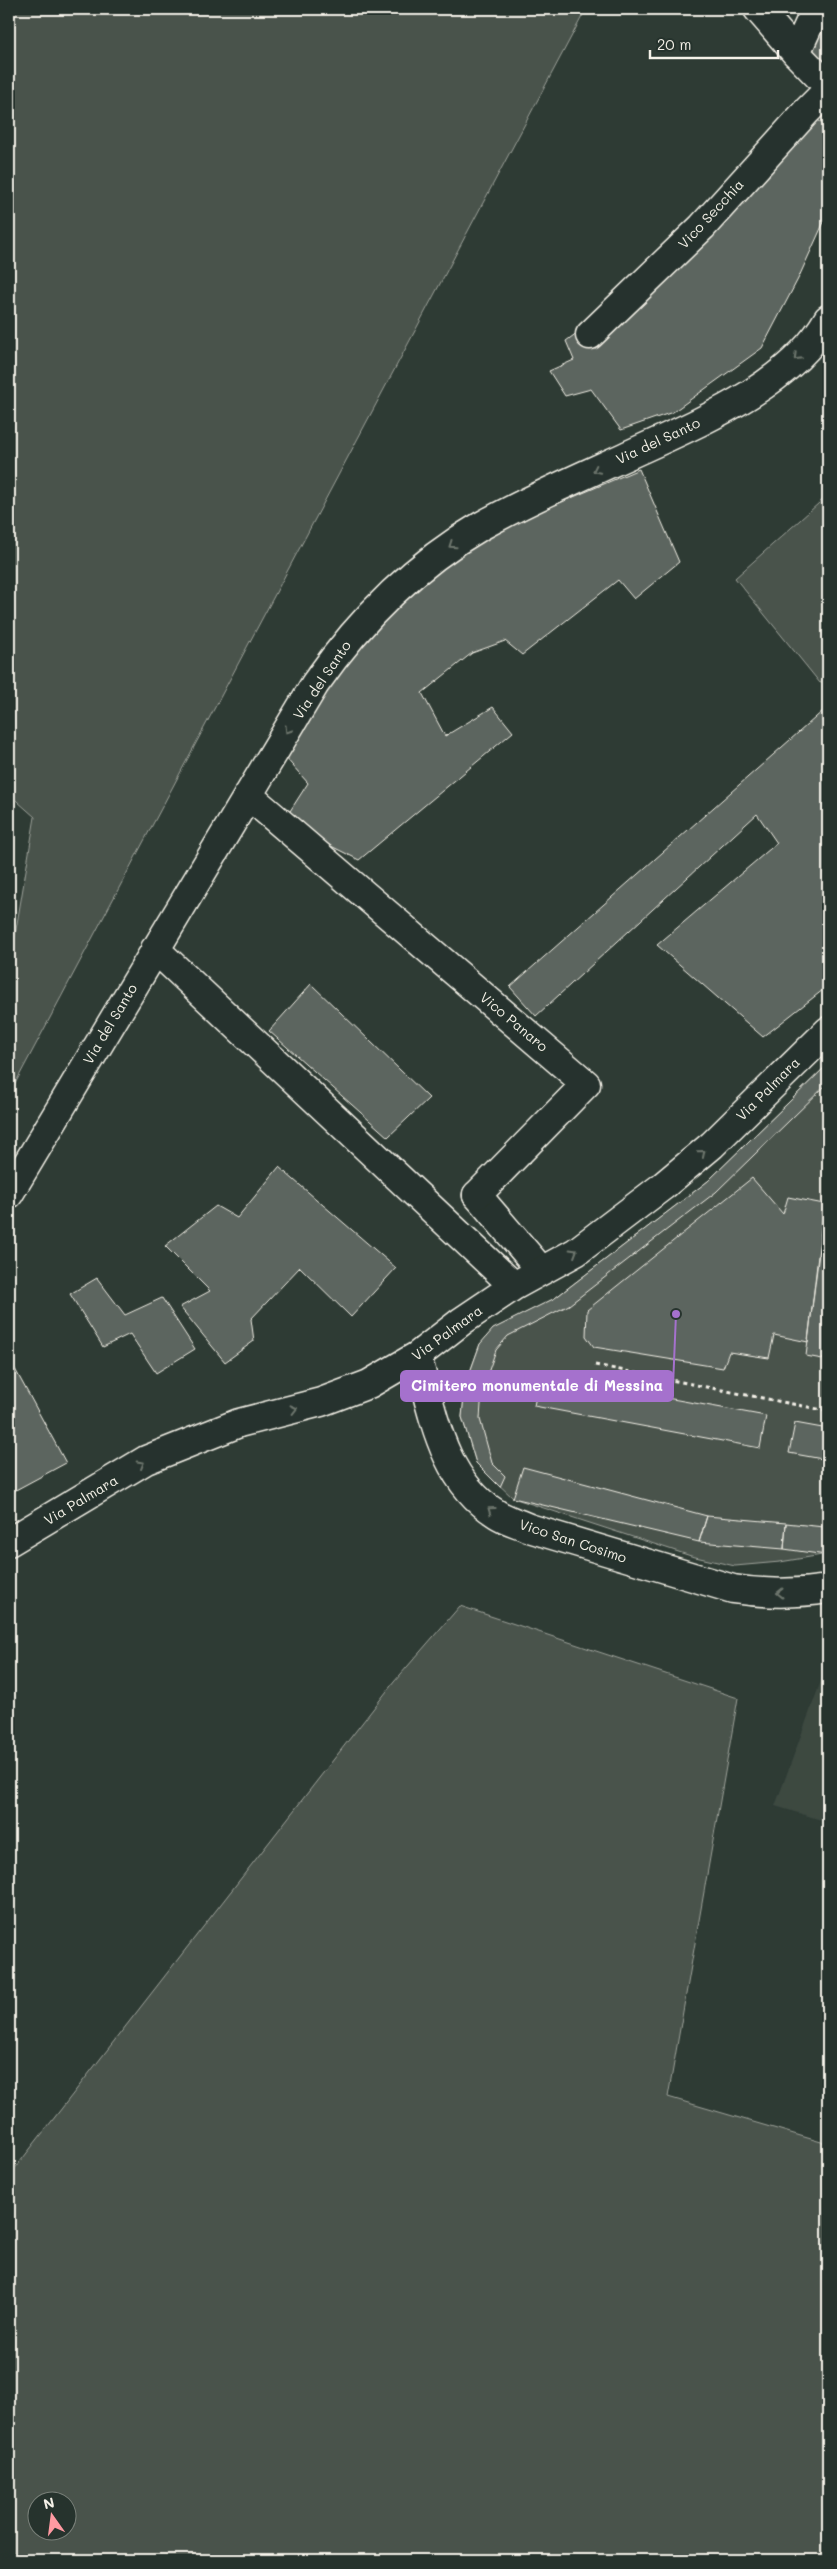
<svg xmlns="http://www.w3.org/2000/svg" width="837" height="2569" font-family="Mali,sans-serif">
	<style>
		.built { fill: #3c4841 }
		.green { fill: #48524c; stroke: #9ea29a; fill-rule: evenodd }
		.building { fill: #5c655e; stroke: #f4f1e8 }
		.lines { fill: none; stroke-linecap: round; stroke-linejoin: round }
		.pedestrian-casing { stroke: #f4f1e8; stroke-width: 31 }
		.minor-casing { stroke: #f4f1e8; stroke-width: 31 }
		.path { stroke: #f4f1e8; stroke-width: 3; stroke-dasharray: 4 4; stroke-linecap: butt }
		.pedestrian { stroke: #26332d; stroke-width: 28 }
		.minor { stroke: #26332d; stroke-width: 28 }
		.oneway { stroke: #6e766e }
		.labels { text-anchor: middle; stroke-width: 4; stroke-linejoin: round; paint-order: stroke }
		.street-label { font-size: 14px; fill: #f4f1e8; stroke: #26332d }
		.leader { fill: none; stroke: #a571cd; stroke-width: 2 }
		.callout-dot { fill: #a571cd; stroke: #26332d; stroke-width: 2 }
		.callout { fill: #a571cd; stroke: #a571cd; stroke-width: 2 }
		.callout-label { font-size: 15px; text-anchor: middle; font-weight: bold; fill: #fff }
	</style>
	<rect width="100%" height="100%" fill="#2e3b34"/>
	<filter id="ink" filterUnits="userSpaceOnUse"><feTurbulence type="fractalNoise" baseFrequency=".02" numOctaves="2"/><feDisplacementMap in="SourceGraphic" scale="10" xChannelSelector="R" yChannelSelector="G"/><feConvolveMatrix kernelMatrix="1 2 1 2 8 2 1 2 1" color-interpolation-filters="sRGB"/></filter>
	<g filter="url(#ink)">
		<path class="built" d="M828,1662v160l-53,-16z"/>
		<path class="green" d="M9,9h577l-577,1086v-124l26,-154 -26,-23z
			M828,495v183l-8,5 -85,-105z
			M828,1064v490l-48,8 -45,4 -44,-10 -178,-58 -37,-35 -14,-46 3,-31 15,-42 75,-46 153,-117z
			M460,1606l278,92 -70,399 160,47v416h-819v-384l385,-494zM38,2502h30v30h-30z"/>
		<path class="building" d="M828,9v55l-20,-10z
			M806,112l22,15v86l-30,66 -36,69 -89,64 -52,18 -30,-41 -26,7 -16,-25 25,-11 -8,-19 77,-57z
			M639,469l40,93 -45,37 -16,-19 -96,75 -17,-14 -33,12 -50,40 23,43 48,-29 20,25 -154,128 -76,-38 25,-39 -31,-35 98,-137 65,-57z
			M824,710l4,5v271l-65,51 -106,-92 120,-102 -20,-29 -221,202 -26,-29z
			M311,984l118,114 -41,39 -119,-106z
			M828,1064v19l-112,109 -147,113 -61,31 -12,14 -14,40 -2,29 12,44 13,13 -5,11 -24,-24 -14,-46 3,-31 15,-42 13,-15 62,-31 153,-117z
			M279,1167l117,101 -45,49 -51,-50 -49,52 3,22 -29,21 -45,-55 30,-16 -45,-45 51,-40 21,12z
			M752,1178l31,36 5,-17 36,7 -16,138 -34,-7 -5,23 -40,-6 -6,16 -129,-21 -8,-11 1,-26z
			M828,1181v179l-22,-4z
			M97,1278l28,37 37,-17 33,51 -39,24 -26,-39 -27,13 -33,-53z
			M9,1358l57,105 -54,29 -3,-4z
			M540,1375l226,41 -6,32 -226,-42z
			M795,1423l33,6v31l-39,-7z
			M523,1467l184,49 -8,26 -186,-44z
			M707,1516l79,7 -2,26 -85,-7z
			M786,1523l38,4 2,28 -42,-6z
			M824,1527h4v27l-2,1z"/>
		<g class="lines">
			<g class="pedestrian-casing">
				<path id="pedestrian" d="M477,1195l64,75"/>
			</g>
			<g class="minor-casing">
				<path id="minor" d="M758,9l38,44 32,33
					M796,53l20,-44
					M590,335l112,-108 104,-115 22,-22
					M248,795l338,289 -109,111
					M155,949l359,337
					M9,1194l306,-510c44,-63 99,-119 166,-158 46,-26 95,-47 143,-69 69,-32 165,-69 204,-138
					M417,1356c16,57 25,124 80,158 9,6 21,9 32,14l204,61c33,5 63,5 95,0
					M9,1542l137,-82 93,-37 82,-21 48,-18 48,-28 45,-35 52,-35 62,-34 87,-66 49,-41 116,-114"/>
			</g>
			<path class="path" d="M595,1365l233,46"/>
			<use href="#pedestrian" class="pedestrian"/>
			<use href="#minor" class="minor"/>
		</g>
		<defs><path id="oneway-chevron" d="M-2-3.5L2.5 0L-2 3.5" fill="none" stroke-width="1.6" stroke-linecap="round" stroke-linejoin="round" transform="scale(1.25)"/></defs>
		<g class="oneway">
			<use href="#oneway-chevron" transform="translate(797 357) rotate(135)"/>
			<use href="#oneway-chevron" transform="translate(596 470) rotate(154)"/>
			<use href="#oneway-chevron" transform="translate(452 545) rotate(145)"/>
			<use href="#oneway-chevron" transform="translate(288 730) rotate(122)"/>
			<use href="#oneway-chevron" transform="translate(702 1153) rotate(-40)"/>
			<use href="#oneway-chevron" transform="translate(574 1252) rotate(-31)"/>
			<use href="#oneway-chevron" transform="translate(294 1409) rotate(-14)"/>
			<use href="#oneway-chevron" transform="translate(141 1464) rotate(-30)"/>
			<use href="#oneway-chevron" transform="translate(491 1510) rotate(-144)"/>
			<use href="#oneway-chevron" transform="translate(780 1593) rotate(180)"/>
		</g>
	</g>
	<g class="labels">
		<g class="street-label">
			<text transform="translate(711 214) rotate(-47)" y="5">Vico Secchia</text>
			<text transform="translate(658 441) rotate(-25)" y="5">Via del Santo</text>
			<text transform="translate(322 680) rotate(-56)" y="5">Via del Santo</text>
			<text transform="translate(514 1022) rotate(40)" y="5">Vico Panaro</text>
			<text transform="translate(110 1024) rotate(-59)" y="5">Via del Santo</text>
			<text transform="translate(768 1089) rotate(-45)" y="5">Via Palmara</text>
			<text transform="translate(447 1333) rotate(-36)" y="5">Via Palmara</text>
			<text transform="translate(81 1500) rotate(-31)" y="5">Via Palmara</text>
			<text transform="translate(573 1541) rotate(18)" y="5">Vico San Cosimo</text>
		</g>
	</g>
	<path class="leader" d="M676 1314L673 1386"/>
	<circle class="callout-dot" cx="676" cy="1314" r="5"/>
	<rect class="callout" x="401" y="1371" width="272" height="30" rx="5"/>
	<g class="callout-label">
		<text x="537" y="1391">Cimitero monumentale di Messina</text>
	</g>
	<rect width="837" height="2569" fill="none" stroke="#26332d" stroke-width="30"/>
	<rect x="15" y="15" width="807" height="2539" fill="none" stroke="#f4f1e8" stroke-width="2" filter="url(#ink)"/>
	<g transform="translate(52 2516) rotate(346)"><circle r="24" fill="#26332d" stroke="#787f78"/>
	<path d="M0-4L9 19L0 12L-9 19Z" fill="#ff9aa2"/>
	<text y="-8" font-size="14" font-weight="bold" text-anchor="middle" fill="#f4f1e8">N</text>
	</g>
	<path d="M650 50v8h128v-8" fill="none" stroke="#f4f1e8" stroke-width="2.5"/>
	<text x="657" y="50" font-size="15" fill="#f4f1e8" stroke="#26332d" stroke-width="4" paint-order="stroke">20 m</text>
</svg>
